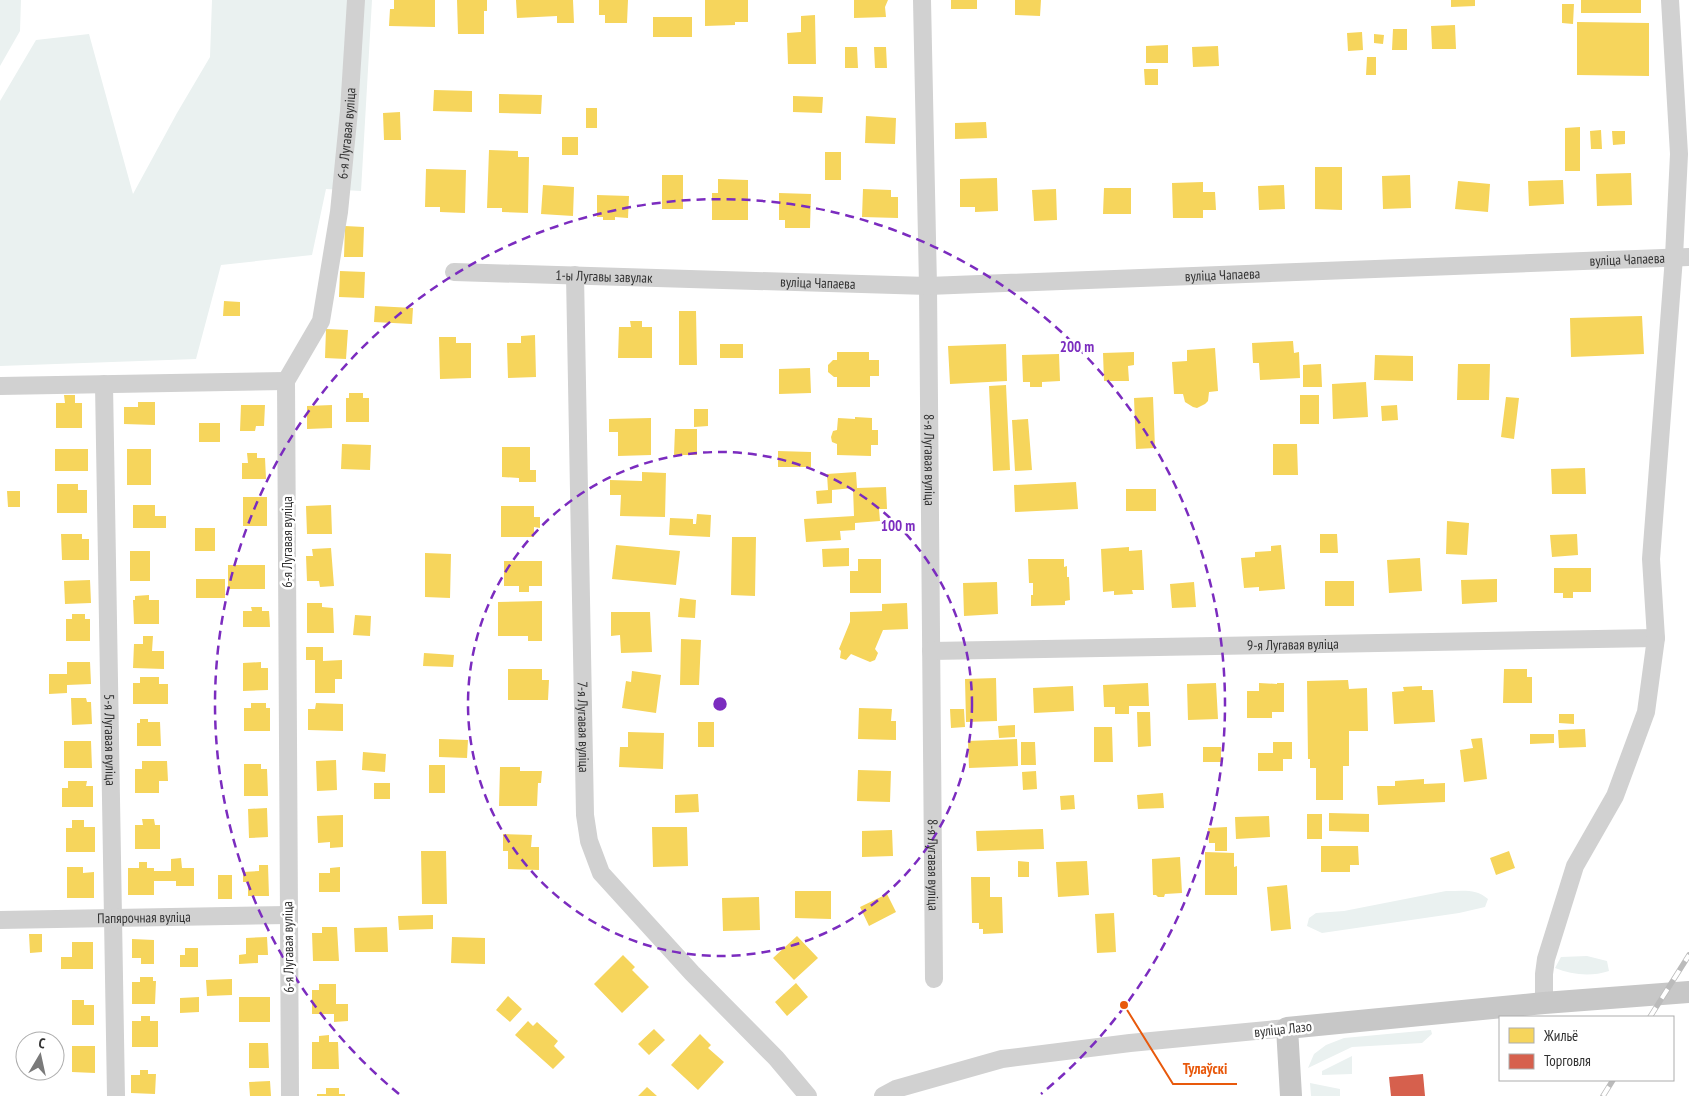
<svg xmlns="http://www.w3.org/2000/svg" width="1689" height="1096" font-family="'PT Sans Narrow',sans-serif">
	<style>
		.green { fill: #eaf1f0 }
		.homes { fill: #f6d55c }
		.shops { fill: #d6604d }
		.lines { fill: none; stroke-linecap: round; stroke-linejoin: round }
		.minor { stroke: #d1d1d1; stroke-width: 18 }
		.major { stroke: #c7c7c7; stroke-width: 22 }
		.rail-casing { stroke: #bbb; stroke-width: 5.5 }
		.rail { stroke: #fff; stroke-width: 4; stroke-dasharray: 11; stroke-linecap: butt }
		.ring { fill: none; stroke: #7b2cbf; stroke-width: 2.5; stroke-dasharray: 9 6 }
		.labels { text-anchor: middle; stroke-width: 5; stroke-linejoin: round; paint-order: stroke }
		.street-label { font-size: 14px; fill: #323232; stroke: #fff }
		.centre { fill: #7b2cbf; stroke: #fff; stroke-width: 2.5 }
		.ring-label { font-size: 15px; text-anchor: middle; font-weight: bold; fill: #7b2cbf; stroke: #fff; stroke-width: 5; stroke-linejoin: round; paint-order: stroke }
		.leader { fill: none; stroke: #e8590c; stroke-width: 2 }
		.callout-dot { fill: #e8590c; stroke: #fff; stroke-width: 2 }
		.callout-label { font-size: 15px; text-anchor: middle; font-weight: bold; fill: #e8590c; stroke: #fff; stroke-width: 5; stroke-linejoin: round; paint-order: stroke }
	</style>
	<rect width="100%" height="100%" fill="#fff"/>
	<path class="green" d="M0,0h21l-1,31 -20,35z
		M212,0h160l-11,191 -35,-2 -14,66 -91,10 -25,94 -196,7v-265l36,-61 53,-6 44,160 44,-81 33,-56z
		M1446,891c16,0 30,-3 42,8l-3,8 -26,6 -137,20 -15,-7 2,-8 7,-5 28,-2z
		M1587,956l20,5 2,10c-18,6 -37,4 -54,-3l6,-11z
		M1431,1030l1,4 -10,9 -70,4 -44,21 6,-14 12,-9 18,-7z
		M1352,1056v18l-30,1v-4z
		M1310,1083l30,6v7h-29z"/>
	<path class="homes" d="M394,0h41v27l-46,-1 1,-17h4z
		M457,0h30v11h-3v23h-26z
		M516,0h57l1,23h-17v-7l-40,2z
		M599,0h29l-1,23h-22v-8h-6z
		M705,0h43v22h-13v3l-30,1z
		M854,0h34l-3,7 1,10 -32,1z
		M951,0h26v9h-26z
		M1015,0h26l-1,16 -25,-1z
		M1451,0h24v6l-24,1z
		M1581,0h60v13h-60z
		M1562,4h12l-1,20 -11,-1z
		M815,15l1,49h-28l-1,-31 14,-1v-16z
		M653,17h39v20h-39z
		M1577,22l72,1v53l-72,-1z
		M1455,25l1,24h-24l-1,-23z
		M1393,29h14v21h-15z
		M1362,32l1,18 -15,1 -1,-18z
		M1374,34l10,1 -1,9 -9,-1z
		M1168,45v18h-22v-17z
		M1218,46l1,20 -26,1 -1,-20z
		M845,47h12l1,21h-13z
		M874,47h12l1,21h-12z
		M1367,57h9v18h-10z
		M1144,69h14v16h-13z
		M434,90l38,1v21l-39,-1z
		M499,94l43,1 -1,19 -42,-1z
		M793,96l30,1 -1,16 -29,-1z
		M586,108h11v20h-11z
		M400,112l1,28h-17l-1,-27z
		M866,116l30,2 -1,26 -30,-1z
		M986,122l1,16 -32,1v-16z
		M1580,127v44h-15v-43z
		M1601,130l1,19h-11l-1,-18z
		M1612,131h13v13l-12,1z
		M562,137h16v18h-16z
		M489,150l29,1v6h11l-1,56 -26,-1v-4h-15z
		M825,152h16v28h-16z
		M1315,167h27v43l-27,-1z
		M426,169l40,1 -1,43 -25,-1v-5h-15z
		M1631,173l1,32 -35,1 -1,-32z
		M662,175h21v34h-21z
		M1410,175l1,33 -28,1 -1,-33z
		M997,178l1,33 -23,1v-5h-15v-28z
		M718,179l30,1v40h-36v-27h6z
		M1563,180l1,24 -35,2 -1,-25z
		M1458,181l32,3 -2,28 -33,-3z
		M1203,182v10h12l1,18h-13v8h-30l-1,-35z
		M543,185l31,2 -1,29 -32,-2z
		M1284,185l1,24 -26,1 -1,-24z
		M1104,188h27v26h-28z
		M863,189l28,1v7h7v21l-36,-1z
		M1056,189l1,31 -23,1 -2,-31z
		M779,193l32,1 -1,34h-25v-8h-6z
		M597,195l32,1 -1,22 -13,-1v3h-12v-3h-6z
		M345,226l19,1 -1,30h-19z
		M340,271l25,1 -1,26 -25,-1z
		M224,301l16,1v14h-17z
		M375,306l38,2 -1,16 -38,-2z
		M679,311h17l1,54h-18z
		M1642,316l2,38 -73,3 -1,-39z
		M630,321h12v6h10v31h-34l1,-31h12z
		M326,329l22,1 -2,29 -21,-1z
		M535,335l1,42 -28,1 -1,-35h14v-7z
		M439,337h17v6h15v35l-31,1z
		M1293,341l1,12 5,-1 1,26 -40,2 -1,-17h-6l-1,-20z
		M720,344h23v14h-23z
		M1006,344l1,37 -57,3 -2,-38z
		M1215,348l3,43 -9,1 -1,9 -3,3 -8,4 -4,-1 -8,-5 -2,-8h-9l-2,-32 15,-1v-11z
		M837,352h32v8h10v16h-9v11h-33v-10h-3l-6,-5v-7l5,-5h4z
		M1134,352v13l-6,1 1,15h-25l-1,-28z
		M1059,354l1,27 -18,1v5h-12v-5h-7l-1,-27z
		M1375,355l38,1v25l-39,-1z
		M1321,364l1,23h-19v-22z
		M1458,364h32l-1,36h-32z
		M810,368l1,25 -32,1v-25z
		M1366,382l2,35 -35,2 -1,-35z
		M1006,385l4,85 -17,1 -4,-85z
		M349,393h14v5h6v24h-23v-24h3z
		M64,395h11v8h7v25h-26v-25h9z
		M1300,395h19v29h-19z
		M1153,397l2,51 -19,1 -2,-51z
		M1506,397l13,1 -5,41 -13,-2z
		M138,402h17v23l-31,-1v-17h14z
		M241,405h24l-1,21h-8l-1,5h-15z
		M332,405v23l-25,1v-23z
		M1397,405l1,15 -16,1 -1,-15z
		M694,409h14v17l-14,1z
		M855,417l17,1v12h6v15h-7v11l-34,-1v-11l-5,-2 -1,-5 2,-6 4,-1 1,-12 17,1z
		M651,418v37l-33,1v-24h-9v-13z
		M1028,419l4,51 -17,1 -3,-51z
		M199,423h21v19h-21z
		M675,429h22v26h-23z
		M342,444l29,1 -1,25 -29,-1z
		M1273,444h24l1,31h-25z
		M502,447h28v23h6v12h-17v-4l-17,-1z
		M55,449h33v22h-33z
		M127,449h24v36h-24z
		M778,451l33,1v15h-33z
		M247,453h10v5h8l1,21h-24v-16h6z
		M1585,468l1,26h-34l-1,-25z
		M642,472l24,1 -1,44 -45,-1 1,-21h-11v-15l32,1z
		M856,472l1,16 29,-1 1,22h-8l1,12 -25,2v7l-15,1 1,9 -35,2 -2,-23 50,-3 -1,-28 -21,2v13l-15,1 -1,-13 12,-1 -1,-16z
		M1076,482l2,27 -63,3 -1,-27z
		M57,484h21v6h9v23h-30z
		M1126,489h30v22h-30z
		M7,491h13v16h-12z
		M243,497h24v29h-24z
		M133,505h22v11h11v12h-33z
		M331,505l1,29h-25l-1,-28z
		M501,506h33v11h6v11l-6,-1v10h-33z
		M697,514l14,1 -1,22 -41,-2 1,-17 23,1v5h3z
		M1447,521l22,2 -2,32 -21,-1z
		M195,528h20v23h-20z
		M61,534h21v5h7v21h-27z
		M1320,534h17l1,19h-18z
		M1577,534l1,21 -26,2 -2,-22z
		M732,537h24l-1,59 -24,-1z
		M616,545l64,6 -4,34 -64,-6z
		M1281,545l4,44 -26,2v-4l-15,1 -3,-30 14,-1v-5l16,-1v-5z
		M1129,547v4l13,-1 2,40h-12l1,4 -19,1v-4l-11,1 -2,-43z
		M331,548l3,38 -14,1 -1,-6h-12l-1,-25h7l-1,-7z
		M849,548v18l-26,1 -1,-18z
		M130,551h20v30h-20z
		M425,553l26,1 -1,44 -25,-1z
		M1420,558l2,33 -33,2 -2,-33z
		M858,559h23v34h-31v-22h8z
		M1028,559h36v8l3,-1v11h2l1,23 -5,1v4l-34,1v-11h2v-12h-4z
		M504,561h38v25h-13v6h-10v-6h-15z
		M228,565h37v24h-37z
		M1554,568h37v24h-18v6h-10v-5h-9z
		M196,579h29v19h-29z
		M1497,579v23l-35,2 -1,-24z
		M90,580l1,23 -26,1 -1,-23z
		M1325,581h29v25h-29z
		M997,582l1,32 -34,2 -1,-33z
		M1194,582l2,25 -24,1 -2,-24z
		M149,595v5h10v24h-25l-1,-24h2v-4z
		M680,598l16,2 -1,18 -17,-1z
		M542,601v40h-14v-5h-30v-34z
		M307,603h15v4l11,1 1,25h-27z
		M907,603l1,26 -25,1 -8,19 3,4 -3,7 -5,2 -19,-8 -5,6 -6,-2 1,-7 -2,-2 11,-27v-10l32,-1v-7z
		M251,607h11v4h7l1,16h-27v-16h9z
		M611,612h39l2,40 -31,1 -1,-18 -9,1z
		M72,614h13v5h5v22h-24v-22h6z
		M355,615l16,1 -1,20 -17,-1z
		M143,636h10l-1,15h12v18l-31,-1 1,-24h9z
		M681,639l20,1 -2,45h-19z
		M306,647h17v14l19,-1v19h-7v14h-20v-33h-9z
		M424,653l30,2 -1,12 -30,-1z
		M67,662h23l1,22 -24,1v8l-18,1v-20h18z
		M261,662v6h7v22l-25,1v-28z
		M508,669h34v11h7l-1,20h-40z
		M1504,669h23v8h5v26h-29z
		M632,671l29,4 -5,38 -34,-5 4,-27 5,1z
		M140,677h19v7h9v20h-35v-21h7z
		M996,678l1,43 -31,1 -1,-43z
		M1348,680l1,9 18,-1 1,43h-19v35h-6v34h-27v-32h-6v-9h-2l-1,-78z
		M1148,683l1,23h-20v8h-14v-7h-11l-1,-22z
		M1216,683l2,36 -30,1 -1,-36z
		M1259,683l18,1v-1h7v29h-12v6h-25v-27h12z
		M1073,686l1,25 -40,2 -1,-25z
		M1422,686v4h11l2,32 -41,2 -2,-32 12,-1 -1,-4z
		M71,698h15l1,4h4l1,22 -20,1z
		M251,703h15v5h4v23h-26v-23h7z
		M316,703l27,1v27l-35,-1v-21h7z
		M859,708l33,1 -1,12h5v19l-38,-1z
		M950,709h14l1,18 -14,1z
		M1137,712h13l1,34 -13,1z
		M1559,714h15v10l-15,-1z
		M140,719h8v3h12l1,24h-24v-23h3z
		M698,722h16v25h-16z
		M1015,725v12l-16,1 -1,-12z
		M1094,727h18l1,35h-19z
		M1585,729l1,18 -27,1 -1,-18z
		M628,732l36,1 -1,36 -44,-2 1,-20h8z
		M1530,734h24v9l-24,1z
		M1482,738l5,41 -23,3 -4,-32 13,-2 -2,-9z
		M439,739l29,1 -1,18 -28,-1z
		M1017,739l1,27 -49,2 -1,-27z
		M64,741h27l1,27h-28z
		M1021,742h14l1,23h-15z
		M1273,742h19v17h-9v12h-25v-18h15z
		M1203,747h18v15h-18z
		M363,752l23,2 -1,18 -23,-2z
		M336,760l1,30 -20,1 -1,-30z
		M142,761h25l1,20h-9v12h-24v-24h7z
		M244,764h17v5h6l1,27h-24z
		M429,765h16v28h-16z
		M500,767h20v4h22l-1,12h-3l-1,23h-38z
		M858,770l33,1 -1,31 -33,-1z
		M1036,771l1,18 -14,1 -1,-18z
		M1424,779v5l21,-1v19l-67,3 -1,-19h18v-5z
		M68,781h19l-1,5h7v21h-31v-19h6z
		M374,783h16v16h-16z
		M1163,793l1,15 -26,1 -1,-14z
		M698,794l1,18 -24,1v-18z
		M1074,795l1,14 -14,1 -1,-14z
		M267,808l1,29 -19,1 -1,-29z
		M1329,813l40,1v18l-40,-1z
		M1307,814h15v25h-15z
		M343,815v32l-13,1v-6l-12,1 -1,-27z
		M1269,816l1,21 -34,2 -1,-22z
		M142,819h12l1,6h5v24h-25v-24h8z
		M72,820h12v7h11v25h-29v-24h6z
		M652,827h35l1,39 -35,1z
		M1227,827v24h-12v-8h-6l-1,-15z
		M1043,829l1,20 -67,2 -1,-20z
		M892,830l1,26 -31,1v-26z
		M503,834l29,1 -1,12h8v23l-31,-1v-18h-5z
		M1321,846h37l1,19h-9v7h-29z
		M421,851h25l1,53h-25z
		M1509,851l6,17 -19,7 -6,-17z
		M1205,852l29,1v14l3,-1v29h-32z
		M1180,857l2,36 -17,1 -1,3h-6l-2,-2h-3l-1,-36z
		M181,858l1,10h12v18h-18v-5h-22v14h-26v-27h11v-6h8v6h7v3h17v-12z
		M1018,861l11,1v15h-11z
		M1087,861l2,34 -31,2 -2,-35z
		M259,865h9l1,31h-21v-14h-5v-10l16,-1z
		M67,867h16v6l11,-1v26h-27z
		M340,867v25h-21v-19h11v-5z
		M218,875h14v24h-14z
		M971,877h19v20h12l1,36 -20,1v-5h-4v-6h-7z
		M1287,885l4,44 -20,2 -4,-44z
		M795,891h36v28l-36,-1z
		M887,894l9,18 -27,14 -9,-19z
		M759,897l1,33 -37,1 -1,-33z
		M1114,913l2,39 -19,1 -2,-39z
		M433,915v14l-34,1 -1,-14z
		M322,927h15l2,34h-26l-1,-28h10z
		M387,927l1,25h-33l-1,-24z
		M29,934h13v18l-12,1z
		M797,936l21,22 -24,22 -21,-22z
		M267,937l1,18h-10v8l-19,1v-9l7,-1v-16z
		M452,937l33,1v26l-34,-1z
		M132,939l22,1v24h-13v-6h-9z
		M72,942h21v27h-32v-12h11z
		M185,948h13v19h-18v-12h5z
		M623,955l12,12 -3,3 17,17 -27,26 -28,-29z
		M140,977h13v4h3l-1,23h-23v-22h8z
		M232,979v16l-25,1 -1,-16z
		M796,983l12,14 -21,19 -12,-14z
		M319,984h17v20h12v17l-14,1v-8h-22v-24h7z
		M508,996l14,13 -12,13 -14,-12z
		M199,997v15l-19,1v-15z
		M239,997h31v25h-31z
		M72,1000h12v5h10v20h-22z
		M141,1016h9v5h8v26h-26v-26h9z
		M528,1021l5,5 4,-4 21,19 -4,5 11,11 -12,12 -38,-34z
		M654,1029l11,11 -16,15 -11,-11z
		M700,1034l11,11 -3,3 16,14 -26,28 -27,-25z
		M329,1035v7h9l1,27h-27v-27h7v-6z
		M249,1043h19l1,25h-20z
		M72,1046h23v27l-23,-1z
		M140,1070h8v4h8l-1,20 -24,-1v-18h9z
		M270,1081l1,15h-21l-1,-14z
		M647,1087l10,9h-19z
		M326,1088h13v6h6v2h-28v-2h9z"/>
	<path class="shops" d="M1423,1074l2,22h-34l-2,-19z"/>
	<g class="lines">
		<g class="minor">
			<path id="s1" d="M922,0l6,286 6,693"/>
			<path id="s2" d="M454,272l474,14 761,-29"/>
			<path id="s3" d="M575,275l10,540 4,26 12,32 91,100 84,85 32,38"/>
			<path id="s4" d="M104,384l12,712"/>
			<path d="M0,386l286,-5"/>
			<path id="s5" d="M931,651l725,-13"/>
			<path id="s6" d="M0,920l288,-5"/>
			<path d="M1544,1003v-29l2,-15 29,-93 40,-70 31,-84 10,-74 -5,-79 23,-302 5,-103 -9,-154"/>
			<path id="s7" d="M290,1096l-4,-715 35,-60 18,-109 10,-101 7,-111"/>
			<path d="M883,1096l13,-7 106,-30 128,-16 157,-15"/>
		</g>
		<path class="major" d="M1291,1096l-4,-68 257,-25 145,-11"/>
		<g class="rail-casing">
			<path id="rail" d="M1650,1017l39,-62
				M1603,1096l10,-16"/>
		</g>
		<use href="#rail" class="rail"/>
	</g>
	<g class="ring">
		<circle cx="720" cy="704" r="252"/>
		<path d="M399 1094A505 505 0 1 1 1041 1094"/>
	</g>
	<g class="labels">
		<g class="street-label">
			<text dy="5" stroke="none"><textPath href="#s7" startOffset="974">6-я Лугавая вуліца</textPath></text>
			<text dy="5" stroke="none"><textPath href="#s2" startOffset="1174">вуліца Чапаева</textPath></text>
			<text dy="5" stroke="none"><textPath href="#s2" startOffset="769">вуліца Чапаева</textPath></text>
			<text dy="5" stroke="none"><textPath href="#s2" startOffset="150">1-ы Лугавы завулак</textPath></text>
			<text dy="5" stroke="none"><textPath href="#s2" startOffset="364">вуліца Чапаева</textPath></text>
			<text dy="5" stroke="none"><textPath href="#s1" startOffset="460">8-я Лугавая вуліца</textPath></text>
			<text transform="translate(287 542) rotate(-90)" y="5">6-я Лугавая вуліца</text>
			<text dy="5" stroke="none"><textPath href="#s5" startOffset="362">9-я Лугавая вуліца</textPath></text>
			<text dy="5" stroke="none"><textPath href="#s3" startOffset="452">7-я Лугавая вуліца</textPath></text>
			<text dy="5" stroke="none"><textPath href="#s4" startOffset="356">5-я Лугавая вуліца</textPath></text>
			<text dy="5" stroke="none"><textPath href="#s1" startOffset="865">8-я Лугавая вуліца</textPath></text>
			<text dy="5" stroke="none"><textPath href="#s6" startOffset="144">Папярочная вуліца</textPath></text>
			<text transform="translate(288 947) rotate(-91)" y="5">6-я Лугавая вуліца</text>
			<text transform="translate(1283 1029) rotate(-6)" y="5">вуліца Лазо</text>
		</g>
	</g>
	<circle cx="720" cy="704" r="8" class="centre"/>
	<g class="ring-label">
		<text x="1077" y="352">200 m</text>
		<text x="898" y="531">100 m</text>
	</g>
	<path class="leader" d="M1124 1005L1173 1084H1237"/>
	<circle class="callout-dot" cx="1124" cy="1005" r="5"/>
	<g class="callout-label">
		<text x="1205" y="1074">Тулаўскі</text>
	</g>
	<rect x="1499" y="1016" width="175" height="65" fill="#ffffff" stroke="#adadad"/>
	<rect x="1509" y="1028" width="25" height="15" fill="#f6d55c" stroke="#adadad"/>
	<text x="1544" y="1041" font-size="15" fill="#323232">Жильё</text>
	<rect x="1509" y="1054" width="25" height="15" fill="#d6604d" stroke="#adadad"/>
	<text x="1544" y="1066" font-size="15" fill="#323232">Торговля</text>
	<g transform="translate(40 1056) rotate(9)"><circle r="24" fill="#ffffff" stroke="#adadad"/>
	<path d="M0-4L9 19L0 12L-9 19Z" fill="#7a7a7a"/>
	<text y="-8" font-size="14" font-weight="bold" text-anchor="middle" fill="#323232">С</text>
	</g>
</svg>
